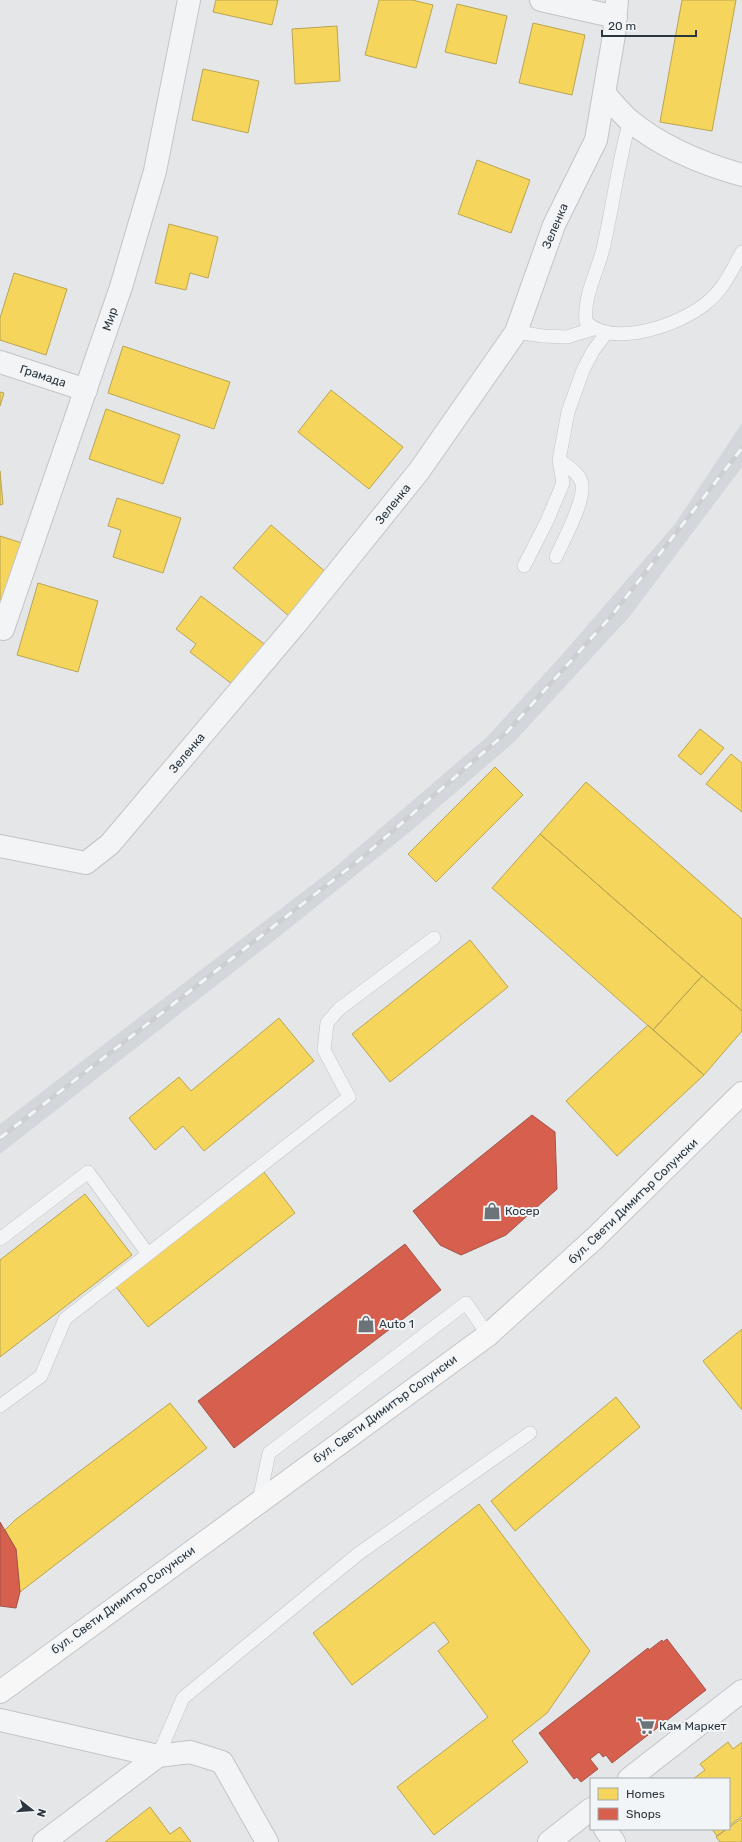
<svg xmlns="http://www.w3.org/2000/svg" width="742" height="1842" font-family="Rubik,sans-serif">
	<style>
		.built { fill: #d3d6db }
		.homes { fill: #f6d55c; stroke: #b9a553 }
		.shops { fill: #d6604d; stroke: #a35349 }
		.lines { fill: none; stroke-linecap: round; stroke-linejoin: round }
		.lane-casing { stroke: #c2c4c6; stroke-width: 14 }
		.street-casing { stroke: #c2c4c6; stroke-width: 24 }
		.secondary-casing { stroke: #c2c4c6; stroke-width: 24 }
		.lane { stroke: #f3f4f5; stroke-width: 13 }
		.street { stroke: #f3f4f5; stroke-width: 22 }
		.secondary { stroke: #f7f7f7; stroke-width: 22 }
		.rail-casing { stroke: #ccced0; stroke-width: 4.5 }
		.rail { stroke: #f2f5f7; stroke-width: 3; stroke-dasharray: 9; stroke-linecap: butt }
		.labels { text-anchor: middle; stroke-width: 4; stroke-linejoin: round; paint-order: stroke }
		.street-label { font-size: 12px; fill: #2c363f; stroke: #f2f5f7 }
		.poi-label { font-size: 12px; fill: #2c363f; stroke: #f2f5f7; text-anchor: start }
	</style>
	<rect width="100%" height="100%" fill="#e4e6e8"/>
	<path class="built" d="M742,423v44l-112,149 -116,126 -103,89 -135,108 -276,215v-30l334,-256 153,-131 73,-80 115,-133z"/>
	<path class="homes" d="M216,0h62l-6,25 -59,-13z
		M379,0h33l21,5 -17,63 -51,-13z
		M682,0h54l-24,131 -52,-9z
		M457,4l50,12 -11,48 -51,-12z
		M533,23l52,12 -13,60 -53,-12z
		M337,26l3,55 -45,3 -3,-55z
		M203,69l56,12 -11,52 -56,-13z
		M477,160l53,20 -19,53 -53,-19z
		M169,224l49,13 -10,41 -18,-5 -4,17 -31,-7z
		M14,273l53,16 -21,66 -46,-15v-22z
		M123,346l107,36 -16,47 -106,-36z
		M331,390l72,57 -34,42 -71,-57z
		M0,392l4,1 -4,13z
		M106,409l74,26 -17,49 -74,-25z
		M0,471l3,33 -3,1z
		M117,498l64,20 -18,55 -50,-16 8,-27 -13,-4z
		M271,525l57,49 -38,43 -57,-49z
		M0,536l22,7 -22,62z
		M38,583l60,18 -20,71 -61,-17z
		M201,596l66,50 -31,41 -46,-35 6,-8 -20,-15z
		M700,729l24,19 -23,27 -23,-19z
		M731,754l11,9v49l-36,-28z
		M495,767l28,28 -87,87 -28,-28z
		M586,782l156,137v92l-202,-177z
		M540,834l162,142 -49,54 -161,-142z
		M470,940l38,47 -118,95 -38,-48z
		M702,976l40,35v20l-38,44 -51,-45z
		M279,1018l35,43 -110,90 -21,-25 -28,24 -26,-32 50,-41 12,14z
		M648,1025l56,50 -87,81 -51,-55z
		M264,1172l31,41 -147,114 -32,-40z
		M85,1194l47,61 -132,102v-97z
		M742,1329v81l-39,-49z
		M616,1397l24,30 -125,104 -24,-30z
		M170,1403l37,45 -187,144 -4,-43 -11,-19 10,-10z
		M479,1504l111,147 -43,62 -35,28 16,21 -94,73 -37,-48 91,-70 -50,-66 11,-9 -15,-20 -82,63 -39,-52z
		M728,1742l5,7 9,-7v74l-13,10v-47h-36l12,-9 -5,-6z
		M150,1807l20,27 10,-7 11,15h-86z
		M742,1818v24h-22l-4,-5z
		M712,1829h14l-9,7z"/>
	<path class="shops" d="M532,1115l23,17 2,57 -51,46 -45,20 -21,-10 -27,-34z
		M405,1244l36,46 -207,158 -36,-47z
		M0,1522l16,27 4,43 -4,16 -16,-2z
		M667,1639l39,51 -94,73 -6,-8 -3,2 -4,-5 -9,7 8,10 -17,13 -4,-5 -3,2 -35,-46 109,-85 1,2 13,-10 1,2z"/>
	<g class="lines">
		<g class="lane-casing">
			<path id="lane" d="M630,120c-12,43 -17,86 -27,129 -6,24 -20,48 -17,73 28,26 93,3 119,-18 17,-12 27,-34 37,-52
				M516,332l27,4 24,1 26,-8
				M556,557c7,-16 32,-61 25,-76 -4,-10 -14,-15 -22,-21
				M524,566l23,-45 16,-38 -4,-23 9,-48 15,-42 10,-19 14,-19
				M0,1239l88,-67 60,82
				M0,1406l41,-30 24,-57 284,-222 -25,-47 3,-27 12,-14 95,-71
				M259,1501l10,-48 197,-150 22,32
				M158,1756l25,-58 175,-144 172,-121"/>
		</g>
		<g class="street-casing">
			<path id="street" d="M541,0l75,17
				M604,93c8,9 16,19 25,27 31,26 74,44 113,55
				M0,362l86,28
				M3,629l118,-342 34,-116 34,-171
				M0,846l86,17 24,-19 185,-219 124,-154 97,-139 38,-107 42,-85 18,-105 3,-35
				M0,1720l158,36
				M629,1779l113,-88
				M605,1829l9,13
				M44,1842l114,-86 32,-4 32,10 45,80
				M549,1842l42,-33"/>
		</g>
		<g class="secondary-casing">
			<path id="secondary" d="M0,1692l488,-357 107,-97 147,-145"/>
		</g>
		<use href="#lane" class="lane"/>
		<use href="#street" class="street"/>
		<use href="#secondary" class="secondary"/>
		<g class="rail-casing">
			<path id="rail" d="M0,1138l358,-277 149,-129 106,-118 129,-166"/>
		</g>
		<use href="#rail" class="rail"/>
	</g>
	<defs>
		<g id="shop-bare" transform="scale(1.38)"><path d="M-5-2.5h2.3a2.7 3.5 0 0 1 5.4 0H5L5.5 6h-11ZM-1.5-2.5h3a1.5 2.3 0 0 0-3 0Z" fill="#6c747a" stroke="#f2f5f7" stroke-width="2.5" paint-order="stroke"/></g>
		<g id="supermarket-bare" transform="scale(1.38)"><path d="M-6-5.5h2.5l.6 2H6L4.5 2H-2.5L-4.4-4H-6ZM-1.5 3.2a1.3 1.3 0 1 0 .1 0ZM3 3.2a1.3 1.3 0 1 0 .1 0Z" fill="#6c747a" stroke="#f2f5f7" stroke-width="2.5" paint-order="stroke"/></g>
	</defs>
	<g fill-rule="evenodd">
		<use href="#shop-bare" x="492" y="1211"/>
		<use href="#shop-bare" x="366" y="1324"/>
		<use href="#supermarket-bare" x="646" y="1726"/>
	</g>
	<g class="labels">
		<g class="street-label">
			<text transform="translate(555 226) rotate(-67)" y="4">Зеленка</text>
			<text transform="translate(110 319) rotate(-71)" y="4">Мир</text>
			<text transform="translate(43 376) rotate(18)" y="4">Грамада</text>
			<text transform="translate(393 504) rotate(-51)" y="4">Зеленка</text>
			<text transform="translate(187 753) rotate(-50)" y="4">Зеленка</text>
			<text transform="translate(633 1201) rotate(-44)" y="4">бул. Свети Димитър Солунски</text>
			<text transform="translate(385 1409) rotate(-36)" y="4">бул. Свети Димитър Солунски</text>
			<text transform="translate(123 1600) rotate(-36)" y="4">бул. Свети Димитър Солунски</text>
		</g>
		<g class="poi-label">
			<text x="505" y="1215">Косер</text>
			<text x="379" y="1328">Auto 1</text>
			<text x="659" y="1730">Кам Маркет</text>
		</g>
	</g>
	<rect x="590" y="1778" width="140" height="52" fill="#f2f5f7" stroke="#a3a9ad"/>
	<rect x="598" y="1788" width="20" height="12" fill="#f6d55c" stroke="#a3a9ad"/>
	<text x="626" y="1798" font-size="12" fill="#2c363f">Homes</text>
	<rect x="598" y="1808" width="20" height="12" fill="#d6604d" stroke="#a3a9ad"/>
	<text x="626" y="1818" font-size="12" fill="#2c363f">Shops</text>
	<g transform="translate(32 1810) rotate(107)" stroke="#f2f5f7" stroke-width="3" paint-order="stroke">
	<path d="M0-3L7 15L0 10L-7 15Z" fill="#2c363f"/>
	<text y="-6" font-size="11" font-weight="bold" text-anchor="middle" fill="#2c363f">N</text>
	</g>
	<path d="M602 30v6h94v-6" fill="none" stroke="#2c363f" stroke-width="2"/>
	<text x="608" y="30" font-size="12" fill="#2c363f" stroke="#f2f5f7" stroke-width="3" paint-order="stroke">20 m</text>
</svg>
